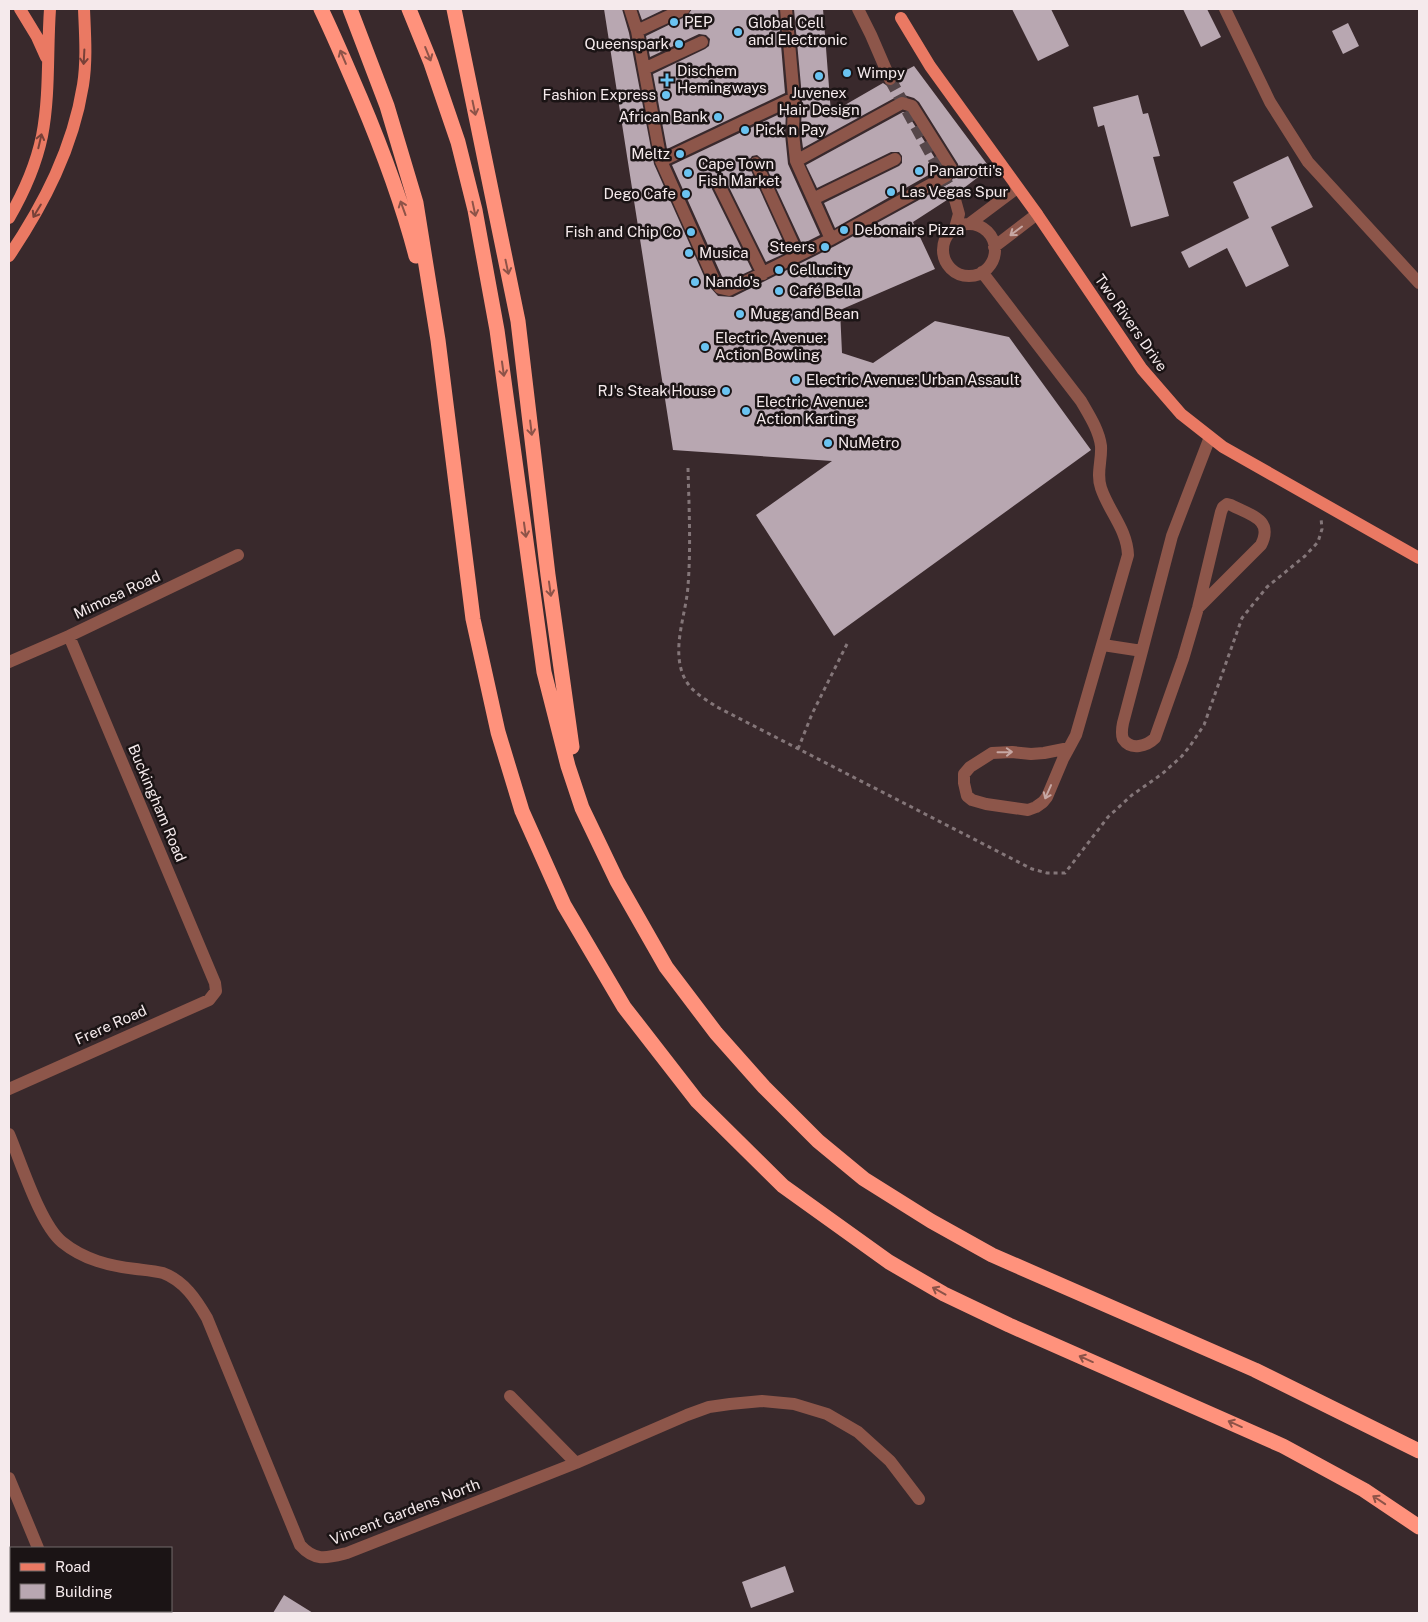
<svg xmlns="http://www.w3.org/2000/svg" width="1428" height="1622" font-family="'Public Sans',sans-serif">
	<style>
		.building { fill: #b8a7b1 }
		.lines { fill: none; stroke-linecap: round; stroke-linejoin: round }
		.minor-tunnel { stroke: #554649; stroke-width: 12; stroke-dasharray: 12 6; stroke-linecap: butt }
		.path { stroke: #847679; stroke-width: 3; stroke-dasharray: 4 4; stroke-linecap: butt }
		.minor { stroke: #8d564a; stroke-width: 12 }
		.major { stroke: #ea7963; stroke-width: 12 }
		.highway { stroke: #ff927c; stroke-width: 15 }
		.oneway { stroke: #8d5348 }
		.oneway2 { stroke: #784138 }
		.oneway3 { stroke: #c6a7a3 }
		.poi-dot { fill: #6ac3f1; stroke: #1b1415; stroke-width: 2 }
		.labels { text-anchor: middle; stroke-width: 5; stroke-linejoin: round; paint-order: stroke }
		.poi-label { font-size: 15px; fill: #f5eaec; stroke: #1b1415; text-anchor: start }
		.street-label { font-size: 15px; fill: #f5eaec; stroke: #1b1415 }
	</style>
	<rect width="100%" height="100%" fill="#39292c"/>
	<path class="building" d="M604,9h18l7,24 25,131 54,121 10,11 15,1 102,-51 115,-63 9,-14 -1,-5 -39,-62 -5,-4 -10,-3 -6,1 -95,52 -2,-15 1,-36 -8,-88h29l8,104 52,-30 6,4 5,-1 4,-6 -1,-5 17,-9 76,102 -30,23 -4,-3 -7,2 -3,4 1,6 -34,22 22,47 -95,41 2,43 31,10 62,-42 74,16 82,113 -257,186 -78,-121 76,-54 -159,-11z
		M638,9h27l-23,11z
		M692,9h86l7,84 -118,56 -14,-75 52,-25 4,-3 1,-7 -4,-4 -7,-1 -49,23 -4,-21 41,-20z
		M1012,9h39l18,37 -31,15z
		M1183,9h24l14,28 -20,10z
		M1348,23l11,23 -16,8 -11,-23z
		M1138,95l5,19 5,-1 12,43 -7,1 16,59 -38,11 -27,-102 -6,2 -5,-20z
		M786,111l-1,23 3,30 32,71 -18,9 -39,-84 -6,-5 -5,1 -4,6 1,4 39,86 -22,10 -41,-83 -3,-3h-7l-4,3v8l41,83 -24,11h-4l-52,-116z
		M903,112l4,1 34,55 -106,60 -11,-25 75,-37 3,-3v-7l-3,-4h-8l-74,36 -11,-23z
		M1288,156l25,51 -42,20 18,39 -43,21 -19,-39 -38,20 -8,-16 68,-34 -16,-36z
		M785,1566l9,26 -43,16 -9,-26z
		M284,1595l29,18h-40z"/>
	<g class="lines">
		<path class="minor-tunnel" d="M890,79l64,117"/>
		<path class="path" d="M688,468c1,39 3,79 0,118 -2,29 -17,63 -4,91 6,14 21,22 33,30l315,162 15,4h18l43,-56 24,-22 30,-21 20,-18 8,-10 14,-21 38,-107 25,-31 38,-31 13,-14 4,-13 -1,-11
			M798,749l14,-35 36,-72"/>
		<path class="minor" d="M630,9l7,22 24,130
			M786,9l8,89 -1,35 3,28 35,78 115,-63 5,-8 -39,-62 -10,-3 -106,58
			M858,9l13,26 19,44
			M1225,9l45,93 38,60 111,121
			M637,31l47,-22
			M644,69l58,-27
			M794,98l-133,63 54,121 5,6 9,2 102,-51
			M756,163l42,92
			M718,183l45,91
			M954,196l5,18 -4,14
			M813,199l82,-40
			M969,224l48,-36
			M943 250a26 26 0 1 1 52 0a26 26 0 1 1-52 0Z
			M994,247l43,-33
			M982,272l99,129c8,14 18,29 20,45 1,15 -5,28 0,42 8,24 26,41 27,67l-52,180 -7,13 -6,11 -16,38 -4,5 -7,5 -8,3 -42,-6 -14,-4 -5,-4 -3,-13v-9l6,-7 22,-14 20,-1 19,2 13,-1 25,-5
			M1103,645l39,6 30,-115 38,-99
			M1142,651l-19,72c-1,5 -2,11 0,16 8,12 24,7 32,-1l28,-79 15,-51 23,-96 2,-5 4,-3 4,1c19,10 43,14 30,40l-63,63
			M9,662l60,-26 169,-81
			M9,1089l200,-89 7,-9 -1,-8 -146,-347
			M9,1134c12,28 31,90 53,108 22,18 48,24 74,27 8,1 19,2 27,4 21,8 33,26 44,45l93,227c15,17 27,13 47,8l229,-90 111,-48 22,-8 21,-3 32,-3 32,3 33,10 31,18 32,29 29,38
			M510,1396l66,67
			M9,1478l29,70
			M65,1611l1,2"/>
		<path class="major" d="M20,9l17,28 9,20
			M901,18l29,48 107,148 105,155 39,45 42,33 196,111
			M9,218c15,-26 27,-53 33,-82 8,-41 5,-85 8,-127
			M9,256c35,-52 64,-108 74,-171 4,-25 2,-51 1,-76"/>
		<path class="highway" d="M321,9c14,29 26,58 39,88 22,52 42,105 56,159
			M350,9l37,97 29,97 22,137 35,279 25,113 24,79 42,94 60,102 73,94 86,85 106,76 55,32 65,31 274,121 81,44 55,37
			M409,9l22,54 27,79 17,68 22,120 47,342 24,94 14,42 35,73 49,86 50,66 48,54 54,54 46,38 67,42 61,34 263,115 164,81
			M454,9l64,312 30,254 24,172"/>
	</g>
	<defs><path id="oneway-shaft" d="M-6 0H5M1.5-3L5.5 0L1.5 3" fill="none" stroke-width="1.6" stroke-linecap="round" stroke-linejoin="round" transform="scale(1.25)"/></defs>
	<g class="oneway">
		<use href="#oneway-shaft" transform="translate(428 54) rotate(68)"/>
		<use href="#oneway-shaft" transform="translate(343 57) rotate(-113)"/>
		<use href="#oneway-shaft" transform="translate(474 108) rotate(78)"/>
		<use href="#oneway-shaft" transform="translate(403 208) rotate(-110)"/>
		<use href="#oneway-shaft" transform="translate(474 209) rotate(78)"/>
		<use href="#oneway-shaft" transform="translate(507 267) rotate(78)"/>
		<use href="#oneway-shaft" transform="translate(503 369) rotate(82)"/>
		<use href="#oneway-shaft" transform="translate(531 428) rotate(83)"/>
		<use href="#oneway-shaft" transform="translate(525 530) rotate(82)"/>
		<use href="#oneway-shaft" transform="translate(550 589) rotate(82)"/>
		<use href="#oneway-shaft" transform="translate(939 1291) rotate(-151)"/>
		<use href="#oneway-shaft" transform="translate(1086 1359) rotate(-156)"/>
		<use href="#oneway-shaft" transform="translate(1235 1424) rotate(-156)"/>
		<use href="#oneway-shaft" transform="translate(1379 1500) rotate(-146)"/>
	</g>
	<g class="oneway2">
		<use href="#oneway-shaft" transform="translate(84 57) rotate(93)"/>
		<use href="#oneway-shaft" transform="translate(40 141) rotate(-77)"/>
		<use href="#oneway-shaft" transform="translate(37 211) rotate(121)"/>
	</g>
	<g class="oneway3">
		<use href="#oneway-shaft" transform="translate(1016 231) rotate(143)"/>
		<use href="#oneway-shaft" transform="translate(1005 752) rotate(-1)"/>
		<use href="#oneway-shaft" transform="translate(1048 792) rotate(114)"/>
	</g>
	<g class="poi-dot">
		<circle cx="674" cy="22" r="5"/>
		<circle cx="738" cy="32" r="5"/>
		<circle cx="679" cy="44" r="5"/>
		<circle cx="847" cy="73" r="5"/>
		<circle cx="819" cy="76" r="5"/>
		<path d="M664.5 72.5h5v5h5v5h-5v5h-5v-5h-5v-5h5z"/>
		<circle cx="666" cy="95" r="5"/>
		<circle cx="718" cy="117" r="5"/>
		<circle cx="745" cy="130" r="5"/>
		<circle cx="680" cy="154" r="5"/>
		<circle cx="919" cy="171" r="5"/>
		<circle cx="688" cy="173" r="5"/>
		<circle cx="891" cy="192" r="5"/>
		<circle cx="686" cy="194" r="5"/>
		<circle cx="844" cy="230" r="5"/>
		<circle cx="691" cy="232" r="5"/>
		<circle cx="825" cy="247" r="5"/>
		<circle cx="689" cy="253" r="5"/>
		<circle cx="779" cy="270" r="5"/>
		<circle cx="695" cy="282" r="5"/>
		<circle cx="779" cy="291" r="5"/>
		<circle cx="740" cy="314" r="5"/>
		<circle cx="705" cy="347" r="5"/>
		<circle cx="796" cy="380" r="5"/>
		<circle cx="726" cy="391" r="5"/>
		<circle cx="746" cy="411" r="5"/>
		<circle cx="828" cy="443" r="5"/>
	</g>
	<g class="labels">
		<g class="poi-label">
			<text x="684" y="27">PEP</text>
			<text x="748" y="28">Global Cell<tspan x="748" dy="17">and Electronic</tspan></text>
			<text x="669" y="49" text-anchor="end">Queenspark</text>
			<text x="677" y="76">Dischem<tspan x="677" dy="17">Hemingways</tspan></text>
			<text x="857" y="78">Wimpy</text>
			<text x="819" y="98" text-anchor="middle">Juvenex<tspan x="819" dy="17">Hair Design</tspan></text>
			<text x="656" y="100" text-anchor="end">Fashion Express</text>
			<text x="708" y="122" text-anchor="end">African Bank</text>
			<text x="755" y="135">Pick n Pay</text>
			<text x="670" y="159" text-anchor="end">Meltz</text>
			<text x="698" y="169">Cape Town<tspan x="698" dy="17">Fish Market</tspan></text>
			<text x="929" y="176">Panarotti's</text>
			<text x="901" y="197">Las Vegas Spur</text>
			<text x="676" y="199" text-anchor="end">Dego Cafe</text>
			<text x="854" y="235">Debonairs Pizza</text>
			<text x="681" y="237" text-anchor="end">Fish and Chip Co</text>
			<text x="815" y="252" text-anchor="end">Steers</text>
			<text x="699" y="258">Musica</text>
			<text x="789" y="275">Cellucity</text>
			<text x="705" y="287">Nando's</text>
			<text x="789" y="296">Café Bella</text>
			<text x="750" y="319">Mugg and Bean</text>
			<text x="715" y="343">Electric Avenue:<tspan x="715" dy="17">Action Bowling</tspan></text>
			<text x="806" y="385">Electric Avenue: Urban Assault</text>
			<text x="716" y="396" text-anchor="end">RJ's Steak House</text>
			<text x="756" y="407">Electric Avenue:<tspan x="756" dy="17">Action Karting</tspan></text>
			<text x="838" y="448">NuMetro</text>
		</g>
		<g class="street-label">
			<text transform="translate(1131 323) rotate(55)" y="5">Two Rivers Drive</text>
			<text transform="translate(117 595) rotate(-25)" y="5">Mimosa Road</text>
			<text transform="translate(157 803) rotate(67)" y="5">Buckingham Road</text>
			<text transform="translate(111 1025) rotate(-24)" y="5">Frere Road</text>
			<text transform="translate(405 1512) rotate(-21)" y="5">Vincent Gardens North</text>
		</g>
	</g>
	<rect width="1428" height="1622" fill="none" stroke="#f5eaec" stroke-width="20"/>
	<rect x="10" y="1547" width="162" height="65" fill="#1b1415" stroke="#726a6b"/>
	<rect x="20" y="1563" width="25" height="8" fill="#ea7963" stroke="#726a6b"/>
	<text x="55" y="1572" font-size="15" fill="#f5eaec">Road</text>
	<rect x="20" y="1584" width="25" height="15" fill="#b8a7b1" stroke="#726a6b"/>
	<text x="55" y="1597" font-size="15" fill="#f5eaec">Building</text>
</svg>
